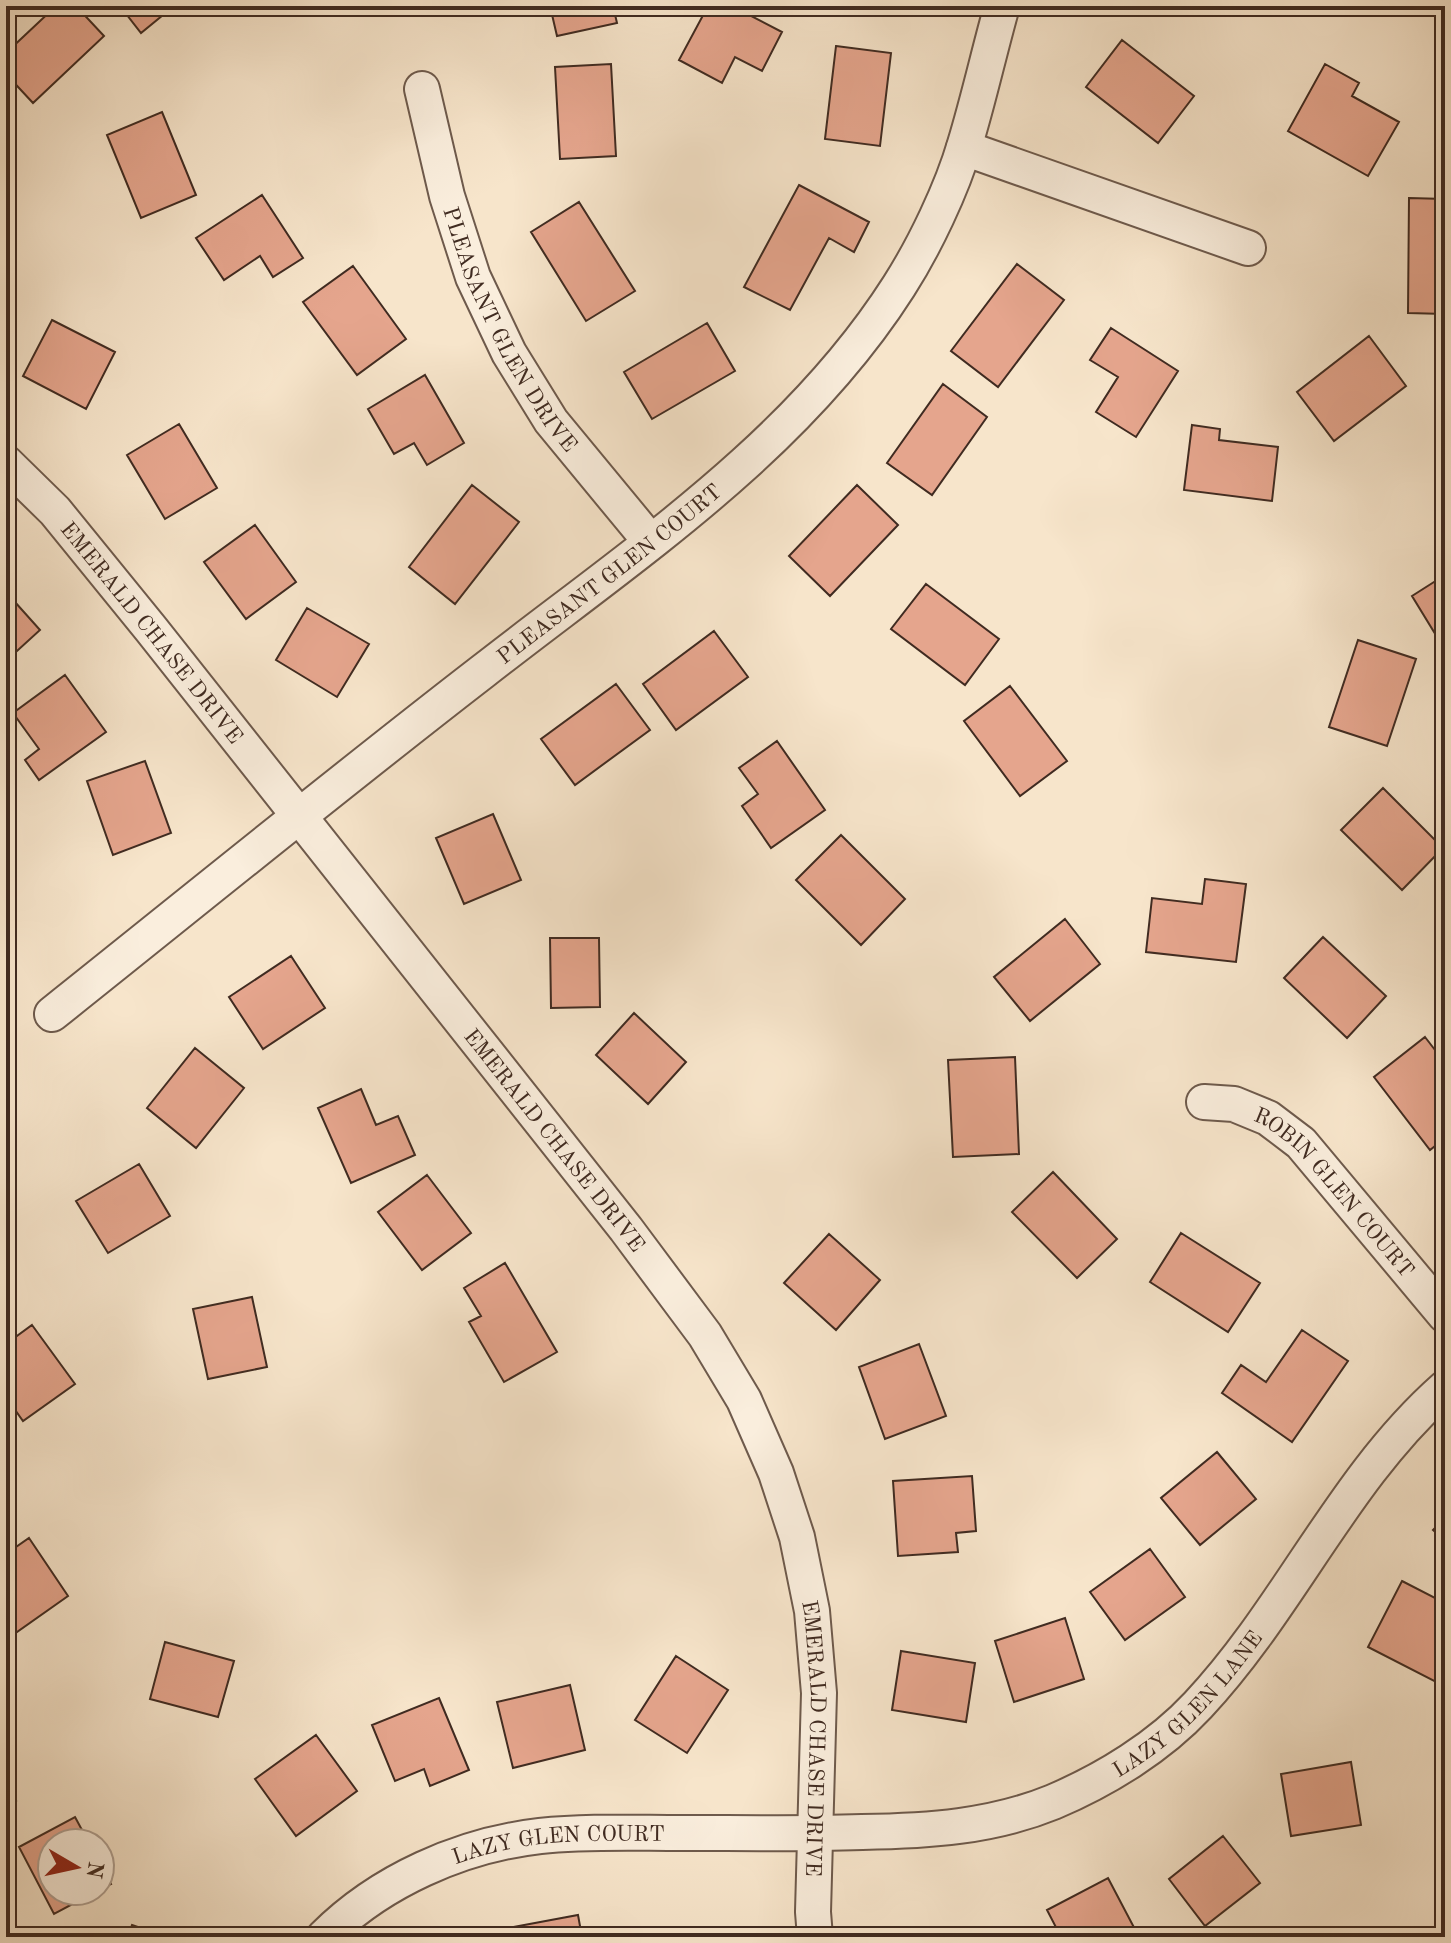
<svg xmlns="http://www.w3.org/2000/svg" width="1451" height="1943" font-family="'Old Standard TT',serif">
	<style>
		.building { fill: #e5a58d; stroke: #402b21; stroke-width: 2 }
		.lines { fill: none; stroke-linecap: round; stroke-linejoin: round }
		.minor-casing { stroke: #6e5a4c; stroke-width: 38 }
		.minor { stroke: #faeedd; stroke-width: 34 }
		.labels { text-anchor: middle; stroke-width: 8; stroke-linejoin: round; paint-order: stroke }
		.street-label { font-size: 22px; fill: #402b21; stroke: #faeedd }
	</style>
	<rect width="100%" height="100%" fill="#f7e5cb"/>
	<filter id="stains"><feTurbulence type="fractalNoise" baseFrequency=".0025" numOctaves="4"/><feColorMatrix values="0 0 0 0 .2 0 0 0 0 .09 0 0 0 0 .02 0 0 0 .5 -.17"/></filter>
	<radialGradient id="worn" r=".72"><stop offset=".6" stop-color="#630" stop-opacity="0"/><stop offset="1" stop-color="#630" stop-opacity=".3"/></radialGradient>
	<path class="building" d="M56,6h20l28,30 -71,67 -27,-29v-21z
		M120,6h54l-33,27z
		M550,6h63l4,17 -60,13z
		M708,6h24l50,26 -20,39 -27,-14 -13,26 -43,-23z
		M1122,40l72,56 -36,47 -72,-56z
		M836,46l55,7 -11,93 -55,-7z
		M611,64l5,92 -56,3 -5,-92z
		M1325,64l34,19 -7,13 47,26 -31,54 -80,-45z
		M162,112l34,83 -55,23 -34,-83z
		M799,185l70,37 -15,30 -25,-14 -39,72 -46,-23z
		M262,195l41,63 -30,19 -13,-21 -36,24 -28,-42z
		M1409,198l36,1v115l-37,-1z
		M579,202l56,89 -49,30 -55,-89z
		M1017,264l47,36 -66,87 -47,-36z
		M353,266l53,73 -49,36 -54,-73z
		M52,320l63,32 -29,57 -63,-33z
		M707,323l28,48 -83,48 -28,-47z
		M1111,328l67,43 -42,66 -40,-25 22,-35 -28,-17z
		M1369,336l37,50 -72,55 -37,-49z
		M425,375l39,68 -37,22 -13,-22 -20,11 -26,-45z
		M943,384l44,33 -55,78 -45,-32z
		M179,424l38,64 -52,31 -38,-64z
		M1192,425l28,4 -1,11 59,7 -6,54 -88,-11z
		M472,485l47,37 -64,82 -46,-37z
		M857,485l41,40 -68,71 -41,-40z
		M255,525l41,57 -50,37 -42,-57z
		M1445,575v68l-3,2 -30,-49z
		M926,584l73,55 -34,46 -74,-56z
		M6,592l34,38 -34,31z
		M307,608l62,36 -32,53 -61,-37z
		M714,631l34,46 -72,53 -33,-46z
		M1358,640l58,19 -29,87 -58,-19z
		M65,675l41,57 -67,48 -14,-20 14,-11 -26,-36z
		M616,684l34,46 -75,55 -34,-46z
		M1010,686l57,75 -47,35 -56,-75z
		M777,741l48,69 -54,38 -29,-42 16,-12 -19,-26z
		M145,761l26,72 -58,22 -26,-74z
		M1383,788l60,60 -41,42 -61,-60z
		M493,814l28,66 -57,24 -28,-66z
		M841,835l64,64 -44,46 -65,-65z
		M1205,879l41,5 -10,78 -90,-10 6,-54 50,6z
		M1065,919l35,45 -70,57 -36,-44z
		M1323,937l63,59 -39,42 -63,-60z
		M550,938h49l1,69 -49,1z
		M291,956l34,52 -62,41 -34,-52z
		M634,1013l52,49 -38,42 -52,-49z
		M1425,1037l20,26v75l-15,12 -56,-73z
		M195,1048l49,40 -48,60 -49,-40z
		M1015,1057l4,97 -66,3 -5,-97z
		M361,1089l15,36 22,-9 17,39 -64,28 -33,-75z
		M139,1164l31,52 -62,37 -32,-52z
		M1053,1172l64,67 -40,39 -65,-66z
		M427,1175l44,58 -49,37 -44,-58z
		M1181,1233l79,50 -32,49 -78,-50z
		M829,1234l51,46 -44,50 -52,-47z
		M505,1263l52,89 -53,30 -35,-60 12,-6 -17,-28z
		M252,1297l15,70 -59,12 -15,-70z
		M32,1325l43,59 -52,37 -17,-24v-53z
		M1302,1330l46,31 -56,81 -70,-49 19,-28 25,17z
		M919,1344l27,72 -61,23 -26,-72z
		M1217,1452l39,47 -56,46 -39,-47z
		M972,1476l4,55 -20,2 2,19 -60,4 -5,-75z
		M1445,1518v23l-12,-11z
		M29,1538l39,58 -61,43 -1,-85z
		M1150,1549l35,48 -60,43 -35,-48z
		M1402,1581l43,22v71l-5,10 -72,-37z
		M1065,1618l19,61 -70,23 -19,-61z
		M165,1642l69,19 -16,56 -68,-18z
		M901,1651l74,12 -9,59 -74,-12z
		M676,1656l52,34 -41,63 -52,-33z
		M570,1685l15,65 -72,18 -16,-66z
		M439,1698l30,72 -39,16 -6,-17 -29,12 -23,-56z
		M316,1735l41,56 -61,45 -41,-57z
		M1351,1762l10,63 -70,11 -10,-62z
		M6,1791l10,10 -10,9z
		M75,1817l14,26h-37v48h45l-43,23 -35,-67z
		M1223,1836l37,47 -55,43 -36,-47z
		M100,1864l11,20 -11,5z
		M1108,1878l31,59h-78l-14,-27z
		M578,1915l4,22h-72l-2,-9z
		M132,1925l35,12h-39z"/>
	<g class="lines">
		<g class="minor-casing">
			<g id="minor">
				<path id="s1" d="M422,89l25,107 26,81 36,76 42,68 99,120"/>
				<path d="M964,148l284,100"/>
				<path id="s2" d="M6,463l49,48 96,118 475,600 79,106 39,65 32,73 21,64 15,74 7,82 -6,219 2,25"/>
				<path id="s3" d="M52,1014c143,-114 285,-230 430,-342 148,-116 314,-224 417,-386 25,-39 53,-97 66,-142 14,-46 24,-92 37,-138"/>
				<path id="s4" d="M1204,1102l30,2 34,14 33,25 144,172"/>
				<path id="s5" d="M324,1937c56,-56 137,-92 216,-101 46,-5 94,-3 141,-3 60,0 121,1 181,-1 66,-1 130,-5 191,-30 52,-22 106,-55 145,-97 92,-98 145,-227 247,-317"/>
			</g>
		</g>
		<use href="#minor" class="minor"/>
	</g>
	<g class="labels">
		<g class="street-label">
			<text dy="8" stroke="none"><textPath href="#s1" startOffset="258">PLEASANT GLEN DRIVE</textPath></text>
			<text dy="8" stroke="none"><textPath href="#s3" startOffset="710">PLEASANT GLEN COURT</textPath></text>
			<text dy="8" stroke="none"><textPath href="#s2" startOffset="224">EMERALD CHASE DRIVE</textPath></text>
			<text dy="8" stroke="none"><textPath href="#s2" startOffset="872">EMERALD CHASE DRIVE</textPath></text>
			<text dy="8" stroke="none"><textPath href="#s4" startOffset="166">ROBIN GLEN COURT</textPath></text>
			<text dy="8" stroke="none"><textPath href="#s5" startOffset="928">LAZY GLEN LANE</textPath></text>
			<text dy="8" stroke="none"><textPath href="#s2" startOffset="1544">EMERALD CHASE DRIVE</textPath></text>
			<text dy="8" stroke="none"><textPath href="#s5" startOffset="260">LAZY GLEN COURT</textPath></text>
		</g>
	</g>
	<rect width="1451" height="1943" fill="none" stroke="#f7e5cb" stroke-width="32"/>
	<rect x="8" y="8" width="1435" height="1927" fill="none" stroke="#402b21" stroke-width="4"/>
	<rect x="16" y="16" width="1419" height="1911" fill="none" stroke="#402b21" stroke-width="2"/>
	<g transform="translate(76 1867) rotate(99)"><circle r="38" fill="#faeedd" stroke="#b0a092" stroke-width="2"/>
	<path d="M0-6L14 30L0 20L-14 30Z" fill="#8f2418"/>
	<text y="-12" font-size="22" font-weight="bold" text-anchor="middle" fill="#402b21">N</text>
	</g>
	<rect width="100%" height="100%" filter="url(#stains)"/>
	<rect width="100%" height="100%" fill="url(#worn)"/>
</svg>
